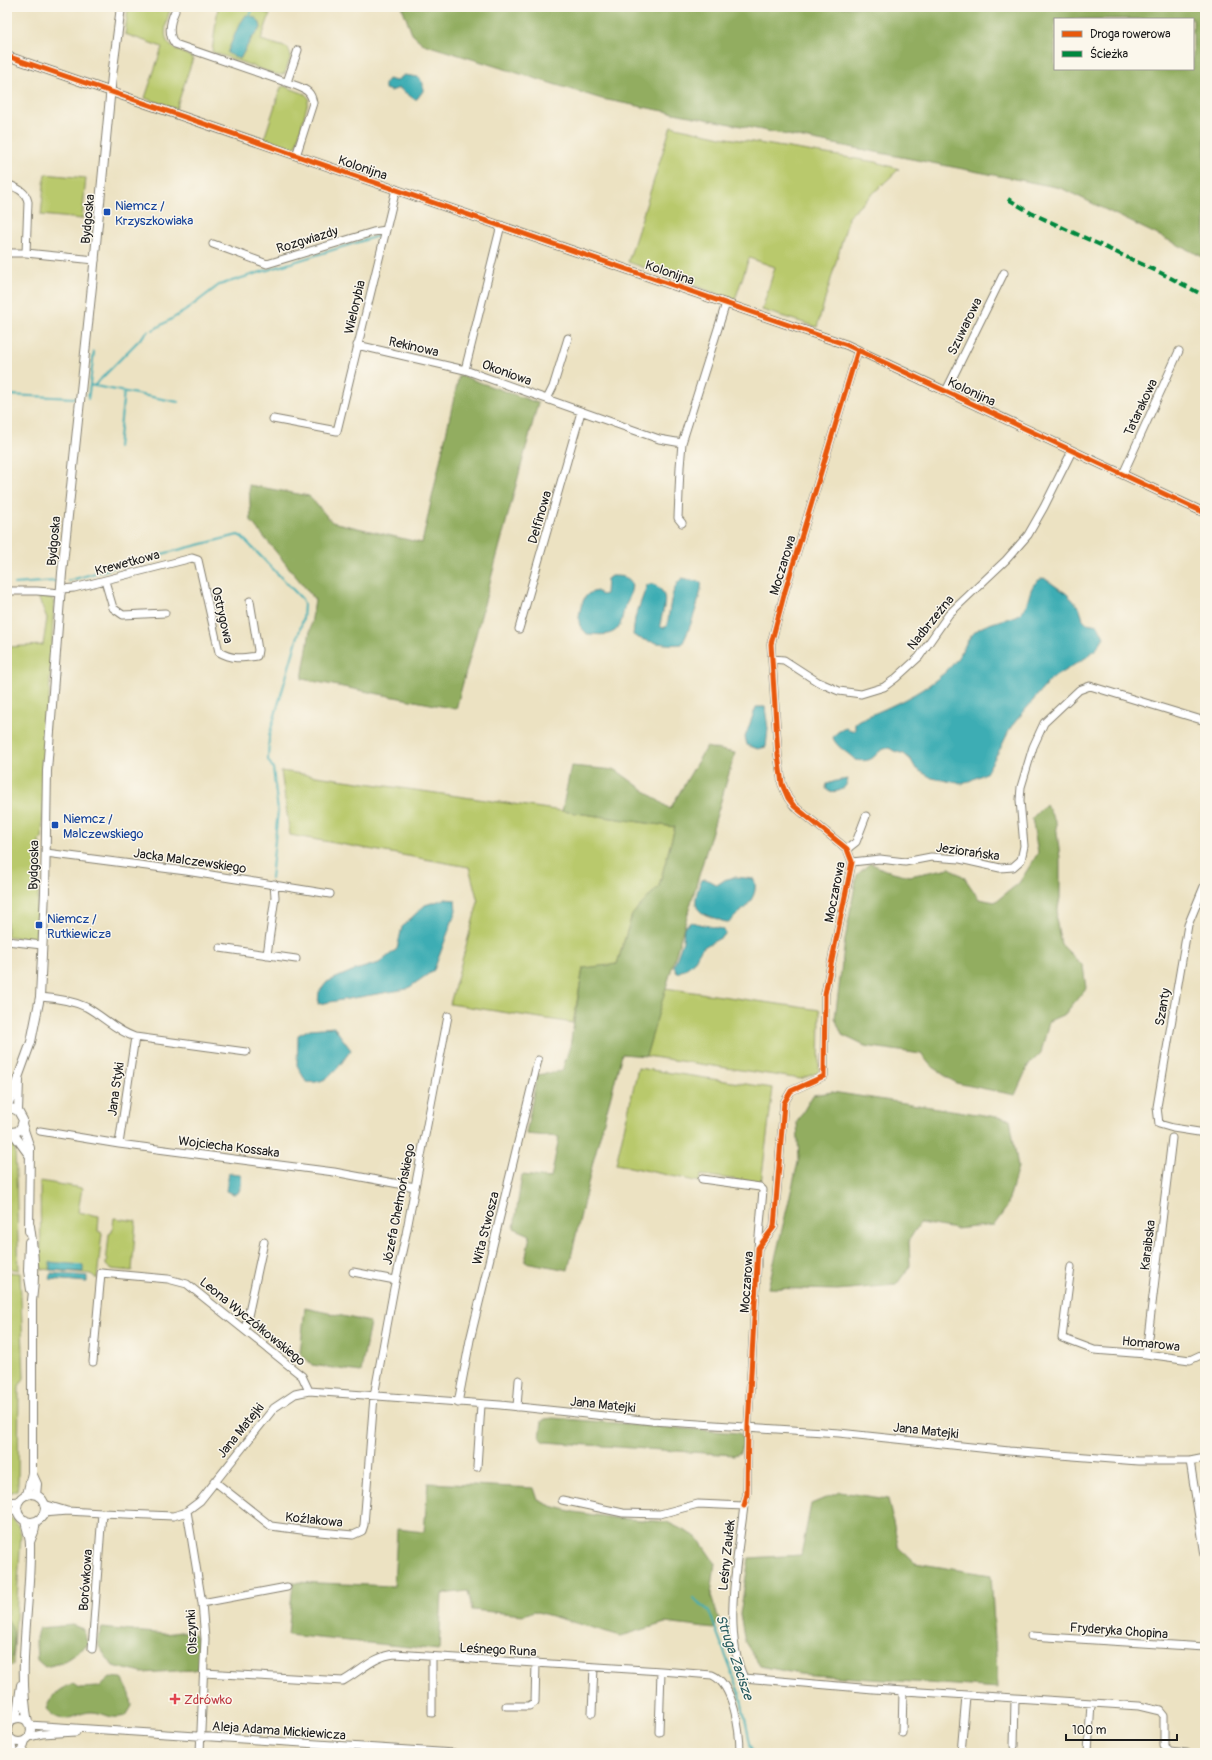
<svg xmlns="http://www.w3.org/2000/svg" width="1212" height="1760" font-family="Pangolin,sans-serif">
	<style>
		.green { fill: #b9c96c; stroke: #6a7244; fill-rule: evenodd }
		.forest { fill: #92ad60; stroke: #57643e; fill-rule: evenodd }
		.water { fill: #3cadb4; stroke: #2c6468 }
		.lines { fill: none; stroke-linecap: round; stroke-linejoin: round }
		.stream { stroke: #3cadb4; stroke-width: 2 }
		.minor-casing { stroke: #847f6f; stroke-width: 9 }
		.tertiary-casing { stroke: #847f6f; stroke-width: 10 }
		.minor { stroke: #fff; stroke-width: 7 }
		.tertiary { stroke: #fff; stroke-width: 8 }
		.quiet { stroke: #00873e; stroke-width: 4; stroke-dasharray: 8 4; stroke-linecap: butt }
		.cycleway-casing { stroke: #fbf7ec; stroke-width: 8 }
		.cycleway { stroke: #e8590c; stroke-width: 5 }
		.transit-dot { fill: #1a4fb4; stroke: #fbf7ec; stroke-width: 1.5 }
		.health-dot { fill: #e0444e; stroke: #fbf7ec; stroke-width: 1.5 }
		.labels { text-anchor: middle; stroke-width: 3; stroke-linejoin: round; paint-order: stroke }
		.street-label { font-size: 13px; fill: #1c1c1c; stroke: #fbf7ec }
		.transit-label { font-size: 13px; fill: #164399; stroke: #fbf7ec; text-anchor: start }
		.health-label { font-size: 13px; fill: #be3a42; stroke: #fbf7ec; text-anchor: start }
		.water-label { font-size: 14px; font-style: italic; fill: #2a5d60; stroke: #fbf7ec }
	</style>
	<rect width="100%" height="100%" fill="#fbf7ec"/>
	<filter id="ink" filterUnits="userSpaceOnUse"><feTurbulence type="fractalNoise" baseFrequency=".025" numOctaves="2"/><feDisplacementMap in="SourceGraphic" scale="8" xChannelSelector="R" yChannelSelector="G"/><feConvolveMatrix kernelMatrix="1 2 1 2 8 2 1 2 1" color-interpolation-filters="sRGB"/></filter>
	<filter id="wash" filterUnits="userSpaceOnUse"><feTurbulence type="fractalNoise" baseFrequency=".012" numOctaves="4" result="noise"/><feDisplacementMap in="SourceGraphic" scale="16" xChannelSelector="R" yChannelSelector="G"/><feGaussianBlur stdDeviation="0.9" result="paint"/><feColorMatrix in="noise" values="0 0 0 0 0 0 0 0 0 0 0 0 0 0 0 0 0 1.4 0 .05"/><feComposite in="paint" operator="in"/></filter>
	<g filter="url(#wash)">
		<rect width="100%" height="100%" fill="#ece2c2"/>
		<path class="green" d="M128,7h43c-3,10 -11,31 0,39 6,5 15,8 22,12l-17,51 -31,-11 17,-51 -37,-13z
			M218,7h29l23,7 -9,26 27,8 3,8 -6,17 -4,2 -6,-1 -63,-22zM254,17l6,6 1,5 -10,11 -11,20z
			M284,86l21,8 4,4 -13,49 -4,2 -28,-10 17,-52z
			M671,126l50,11 155,25 23,7 -51,48 -1,7 -30,103 -55,-17 13,-43 -26,-9 -14,42 -107,-38z
			M45,174l41,4 -4,41 -41,-4z
			M38,597l13,1 3,4 -12,237 -3,1v3l2,1 -5,96 -29,-4v-289l36,-2 4,-27z
			M281,771l394,56 -16,59 -27,29 -15,49 -34,5 -10,54 -123,-19 28,-102 -9,-35 -179,-32z
			M665,988l155,22 -1,62 -18,7 -155,-23z
			M638,1068l135,20 -12,95 -60,-8 -1,7 -84,-18z
			M7,1141l8,4 4,125 -12,-2z
			M40,1181l42,7 -4,24 21,4 -1,15 4,2 -5,46 -6,-5 -50,-5z
			M114,1218l22,3 -4,50 -22,-2 -4,-4 3,-31 3,-2z
			M7,1272l13,1 4,105 -5,8 -1,98 -1,6 -10,4z
			M7,1516c9,4 12,10 14,19l-8,130 -6,1z"/>
		<path class="forest" d="M402,7h803v251l-144,-70 -459,-89 -179,-55 -11,-10zM1055,19h138v50h-138z
			M459,375l79,28 -82,306 -154,-30 13,-79 -64,-79 -2,-36 60,11 23,26 90,21z
			M706,747l29,6 -89,303 -24,-2 -29,108 -25,108 -43,-8 5,-27 -16,-7 8,-53 29,3 8,-41 -33,-3 11,-59 25,-4 8,-25 13,-78 34,-4 15,-49 27,-29 16,-59 -113,-16 9,-45 45,4 54,39z
			M1046,804l10,19 4,35v40l-4,21 5,25 22,22 3,22 -21,26 -16,7 -8,32 -13,13 -13,29 -59,-12 -24,-16 -11,-13 -56,-8 -23,-11 -7,-17 10,-78 12,-65 13,-12 15,7 24,6 41,-8 14,9 15,22 16,3 24,-19 19,-30 -6,-35z
			M832,1092l178,27 8,48 -11,40 -13,18 -38,4 -36,-6 -11,17 1,26 -14,19 -59,5 -69,-2 31,-130 -2,-36 16,-27z
			M305,1308l65,14 -9,50 -49,-7 -12,-12z
			M553,1418l186,15 4,3v9l-3,8 -6,2 -189,-13 -5,-4 2,-17 3,-2z
			M428,1483l106,5 4,12 13,6 23,6 41,6 52,4 30,15 18,26 -4,32 8,25 -5,9 -49,-6 -44,13 -87,-25 -10,4 -52,-5 -4,-19 -26,3 -3,56 -151,-15 5,-53 101,4 3,-57 27,3z
			M840,1492l48,7 11,49 16,15 76,12 7,113 -199,-14 -39,-8 -15,-24 -5,-28 9,-56 52,-3 10,-51z
			M7,1619c10,12 7,29 4,43l-4,3z
			M72,1625l11,4 5,16 -26,18 -17,4 -8,-7c0,-11 -3,-22 2,-32z
			M102,1628l63,6 23,-3 6,3 5,8 2,26 -8,2 -51,3 -29,-7 -14,-19 -1,-9z
			M110,1677l12,1 8,16 2,12 -6,10c-18,4 -19,-3 -34,-4 -18,0 -27,17 -46,-3 5,-14 13,-21 27,-25l6,4 20,-1z"/>
		<path class="water" d="M246,15c9,1 14,5 15,13l-10,11 -11,20 -13,-6 11,-26z
			M404,75l14,2 5,6v8l-6,8h-3l-15,-11 -8,3 -6,-2v-6l3,-4 8,2z
			M611,576c31,-1 20,15 13,34 -3,9 -2,19 -13,23 -7,3 -16,1 -24,1 -2,-3 -5,-5 -7,-8 -3,-7 1,-24 6,-30 2,-3 7,-4 11,-5l5,4 4,-1 1,-15z
			M682,578l19,4c3,8 -14,55 -19,62 -12,2 -39,-2 -49,-9l2,-17 12,-33c4,-2 8,-1 11,2 13,10 3,26 2,39l3,2 4,-2c3,-14 3,-39 15,-48z
			M1044,578l23,16 12,13 4,12 4,4 11,2 6,12 -7,11 -10,9 -36,22 -40,48 -11,22 -14,24 -23,11 -31,-6 -16,-9 -5,-9 -7,-6 -10,-3 -5,-3c-17,2 -10,16 -34,12 -7,-8 -18,-12 -22,-22 2,-5 7,-8 13,-10l4,3 5,-1v-7l4,-3c33,-14 70,-29 94,-56 9,-10 13,-25 23,-33 10,-9 33,-11 43,-17 14,-10 6,-31 25,-36z
			M756,707h9l3,22 -2,18 -8,2 -11,-4 -2,-8z
			M848,779c-2,11 -10,14 -20,12l-2,-3 1,-4 9,-3z
			M736,877l18,2c5,15 -6,27 -17,36 -3,2 -6,7 -10,7 -5,0 -11,-4 -15,-5 -22,-6 -17,-19 -11,-37l5,-1 11,6 9,-6z
			M445,899l10,1 1,11 -22,59 -27,19 -89,15 1,-12 8,-10 25,-11 27,-8 18,-14 5,-22 5,-5 18,-17z
			M691,922l31,7 4,5c-7,6 -15,8 -22,13 -5,4 -6,8 -9,13 -4,6 -11,10 -18,13l-3,-7 9,-25 1,-14z
			M334,1027l17,23c-13,17 -21,35 -45,32l-9,-17 1,-30 12,-6z
			M229,1173l11,1c3,6 1,14 -2,19l-4,1 -8,-3z
			M50,1262l33,3v7l-33,-2z
			M51,1273l36,3v6l-37,-3z"/>
		<g class="lines">
			<path class="stream" d="M250,15l4,-8
				M153,330l32,-19 34,-26 159,-49
				M90,384l4,-32
				M95,386l83,16
				M7,395l69,3
				M88,399l2,-14 4,1 54,-55
				M118,447l6,-56
				M68,581l78,-23 92,-23 4,2 60,62 2,5 -1,15 -34,117 -1,24 5,8 5,43 -7,68
				M14,584l42,-3
				M693,1598l16,13 31,83 12,59"/>
		</g>
	</g>
	<g filter="url(#ink)">
		<g class="lines">
			<g class="minor-casing">
				<path id="minor" d="M175,11c-5,11 -8,23 0,33l122,42c10,4 14,6 16,17l-17,53
					M287,82l11,-32
					M7,184c10,4 19,7 21,18l-2,51
					M501,225l-36,145 194,69 23,4 44,-140
					M213,244l54,20 106,-32 13,-2
					M7,253h19l69,7
					M357,345l108,25
					M946,391l58,-118
					M547,399l6,-12 15,-49
					M273,419l64,12 59,-242
					M1123,474l56,-123
					M682,523l-4,-5 2,-51 2,-24
					M105,581l8,27 10,7 42,-2
					M61,589l13,-1 118,-30 6,2 21,92c14,8 23,6 38,4l1,-6 -8,-49
					M7,591h30l24,2
					M519,629l62,-217
					M772,659l12,1 34,22 21,9 22,3 23,-7 12,-9 23,-21 30,-43 57,-54 22,-25 16,-28 28,-56
					M847,849l9,-7 10,-26
					M46,853l140,18 144,23
					M852,862l28,-3 25,3 26,-5 29,2 40,9 13,-1 8,-7 3,-14 -4,-46 1,-13 12,-40 11,-24 35,-33 11,-4 115,35
					M1205,884l-17,41 -31,182 2,17 14,4 32,5
					M7,941l35,4
					M220,948l76,11
					M267,955l8,-58 -1,-13
					M40,997c14,1 33,4 46,10 17,9 30,24 49,30l111,15
					M40,1131l79,13 215,28 81,15
					M119,1144l16,-107
					M702,1179l58,8 3,3 -5,58
					M1071,1267l-9,71 32,12 52,4 44,6 15,-7
					M353,1272l42,8
					M245,1330l19,-88
					M1146,1354l26,-216
					M93,1362l8,-89 67,6 19,5 115,92 7,15
					M458,1403l12,-63 68,-280
					M517,1407l2,-27
					M1190,1461l15,94
					M477,1467l4,-62
					M214,1481l57,45 38,5 44,4 9,-4 2,-6 10,-129 20,-108 12,-54 42,-218
					M562,1500l61,13 37,1 38,-10 46,2c-6,51 -22,125 0,172l129,11 266,17 21,5 4,5v30l6,5 17,2
					M7,1502l12,-1
					M44,1504l23,7 35,2 71,3 11,-3 16,-12 74,-93 21,-14 14,-3 191,14 152,16 187,12 170,18 129,10h52l15,-3
					M744,1506l3,-12 1,-67 10,-179 16,-21 10,-124 7,-12 33,-15 1,-82 27,-132 -5,-13 -53,-43 -6,-8 -6,-14 -4,-29 -7,-111 14,-53 73,-241
					M7,1509l11,2
					M187,1511l15,92 3,36 -5,114
					M44,1513l23,-2
					M202,1603l85,-16
					M1031,1636l174,11
					M92,1649l10,-136
					M432,1657v56
					M204,1673l139,8c18,-10 31,-25 52,-27l266,17 51,4c22,9 28,57 28,78
					M506,1706h23l6,-4 1,-39
					M592,1713l2,-46
					M29,1725l425,28
					M659,1732l2,-61
					M902,1733l1,-42
					M29,1737l13,-3 34,-2
					M1014,1746l1,-47
					M1088,1752l3,-49
					M961,1753l5,-57"/>
			</g>
			<g class="tertiary-casing">
				<path id="tertiary" d="M7,56l840,289 358,168
					M7,1108l24,-66 9,-45 5,-105 2,-121 15,-198 30,-287 20,-210 9,-69
					M7,1109l4,-1 7,3 5,9 -2,7 -3,4 -11,2
					M18,1111l1,-31
					M22,1124l8,24 -1,83
					M13,1133l16,22
					M29,1242l-1,29 3,19
					M32,1473l5,11 -1,11
					M17 1508a14 14 0 1 1 28 0a14 14 0 1 1-28 0Z
					M27,1495l5,-22v-172c4,-29 2,-47 -2,-75
					M25,1520c1,8 5,17 5,24 1,60 -13,120 -2,179
					M30,1542l4,-10 2,-11
					M7 1730a12 12 0 1 1 24 0a12 12 0 1 1-24 0Z
					M12,1721l5,-8 4,-28
					M10,1738l3,15
					M21,1753l4,-12"/>
			</g>
			<use href="#minor" class="minor"/>
			<use href="#tertiary" class="tertiary"/>
			<path class="quiet" d="M1008,199l23,14 130,60 44,23
				M1204,884l1,-8
				M433,1753v-1"/>
			<g class="cycleway-casing">
				<path id="cycleway" d="M7,56l840,289 358,168
					M744,1506l3,-12 1,-67 10,-179 16,-21 10,-124 7,-12 33,-15 1,-82 27,-132 -5,-13 -53,-43 -6,-8 -6,-14 -4,-29 -7,-111 14,-53 73,-241"/>
			</g>
			<use href="#cycleway" class="cycleway"/>
		</g>
	</g>
	<g class="transit-dot">
		<rect x="103" y="208" width="8" height="8" rx="2"/>
		<rect x="51" y="821" width="8" height="8" rx="2"/>
		<rect x="35" y="921" width="8" height="8" rx="2"/>
	</g>
	<path class="health-dot" d="M173 1693h4v4h4v4h-4v4h-4v-4h-4v-4h4z"/>
	<g class="labels">
		<g class="street-label">
			<text transform="translate(363 167) rotate(19)" y="5">Kolonijna</text>
			<text transform="translate(87 219) rotate(-85)" y="5">Bydgoska</text>
			<text transform="translate(307 239) rotate(-17)" y="5">Rozgwiazdy</text>
			<text transform="translate(670 272) rotate(19)" y="5">Kolonijna</text>
			<text transform="translate(354 307) rotate(-77)" y="5">Wielorybia</text>
			<text transform="translate(964 326) rotate(-64)" y="5">Szuwarowa</text>
			<text transform="translate(414 346) rotate(13)" y="5">Rekinowa</text>
			<text transform="translate(507 372) rotate(20)" y="5">Okoniowa</text>
			<text transform="translate(972 391) rotate(25)" y="5">Kolonijna</text>
			<text transform="translate(1140 407) rotate(-65)" y="5">Tatarakowa</text>
			<text transform="translate(539 517) rotate(-74)" y="5">Delfinowa</text>
			<text transform="translate(53 541) rotate(-85)" y="5">Bydgoska</text>
			<text transform="translate(127 562) rotate(-15)" y="5">Krewetkowa</text>
			<text transform="translate(782 565) rotate(-73)" y="5">Moczarowa</text>
			<text transform="translate(223 615) rotate(77)" y="5">Ostrygowa</text>
			<text transform="translate(930 622) rotate(-51)" y="5">Nadbrzeżna</text>
			<text transform="translate(968 851) rotate(8)" y="5">Jeziorańska</text>
			<text transform="translate(190 860) rotate(8)" y="5">Jacka Malczewskiego</text>
			<text transform="translate(33 865) rotate(-89)" y="5">Bydgoska</text>
			<text transform="translate(834 892) rotate(-79)" y="5">Moczarowa</text>
			<text transform="translate(1162 1007) rotate(-80)" y="5">Szanty</text>
			<text transform="translate(115 1089) rotate(-82)" y="5">Jana Styki</text>
			<text transform="translate(229 1146) rotate(7)" y="5">Wojciecha Kossaka</text>
			<text transform="translate(398 1204) rotate(-79)" y="5">Józefa Chełmońskiego</text>
			<text transform="translate(485 1228) rotate(-76)" y="5">Wita Stwosza</text>
			<text transform="translate(1147 1245) rotate(-83)" y="5">Karaibska</text>
			<text transform="translate(746 1282) rotate(-86)" y="5">Moczarowa</text>
			<text transform="translate(253 1321) rotate(39)" y="5">Leona Wyczółkowskiego</text>
			<text transform="translate(1151 1343) rotate(6)" y="5">Homarowa</text>
			<text transform="translate(603 1404) rotate(6)" y="5">Jana Matejki</text>
			<text transform="translate(240 1430) rotate(-51)" y="5">Jana Matejki</text>
			<text transform="translate(926 1430) rotate(6)" y="5">Jana Matejki</text>
			<text transform="translate(314 1519) rotate(6)" y="5">Koźlakowa</text>
			<text transform="translate(726 1555) rotate(-84)" y="5">Leśny Zaułek</text>
			<text transform="translate(85 1580) rotate(-86)" y="5">Borówkowa</text>
			<text transform="translate(1119 1630) rotate(4)" y="5">Fryderyka Chopina</text>
			<text transform="translate(191 1632) rotate(-93)" y="5">Olszynki</text>
			<text transform="translate(498 1649) rotate(3)" y="5">Leśnego Runa</text>
			<text transform="translate(279 1730) rotate(4)" y="5">Aleja Adama Mickiewicza</text>
		</g>
		<g class="transit-label">
			<text x="115" y="210">Niemcz /<tspan x="115" dy="15">Krzyszkowiaka</tspan></text>
			<text x="63" y="823">Niemcz /<tspan x="63" dy="15">Malczewskiego</tspan></text>
			<text x="47" y="923">Niemcz /<tspan x="47" dy="15">Rutkiewicza</tspan></text>
		</g>
		<g class="health-label">
			<text x="184" y="1704">Zdrówko</text>
		</g>
		<g class="water-label">
			<text transform="translate(735 1657) rotate(71)" y="5">Struga Zacisze</text>
		</g>
	</g>
	<rect width="1212" height="1760" fill="none" stroke="#fbf7ec" stroke-width="24"/>
	<rect x="1054" y="18" width="140" height="52" fill="#fbf7ec" stroke="#a29f99"/>
	<rect x="1062" y="31" width="20" height="6" fill="#e8590c" stroke="#a29f99"/>
	<text x="1090" y="38" font-size="12" fill="#1c1c1c">Droga rowerowa</text>
	<rect x="1062" y="51" width="20" height="6" fill="#00873e" stroke="#a29f99"/>
	<text x="1090" y="58" font-size="12" fill="#1c1c1c">Ścieżka</text>
	<path d="M1066 1734v6h111v-6" fill="none" stroke="#1c1c1c" stroke-width="2"/>
	<text x="1072" y="1734" font-size="12" fill="#1c1c1c" stroke="#fbf7ec" stroke-width="3" paint-order="stroke">100 m</text>
</svg>
